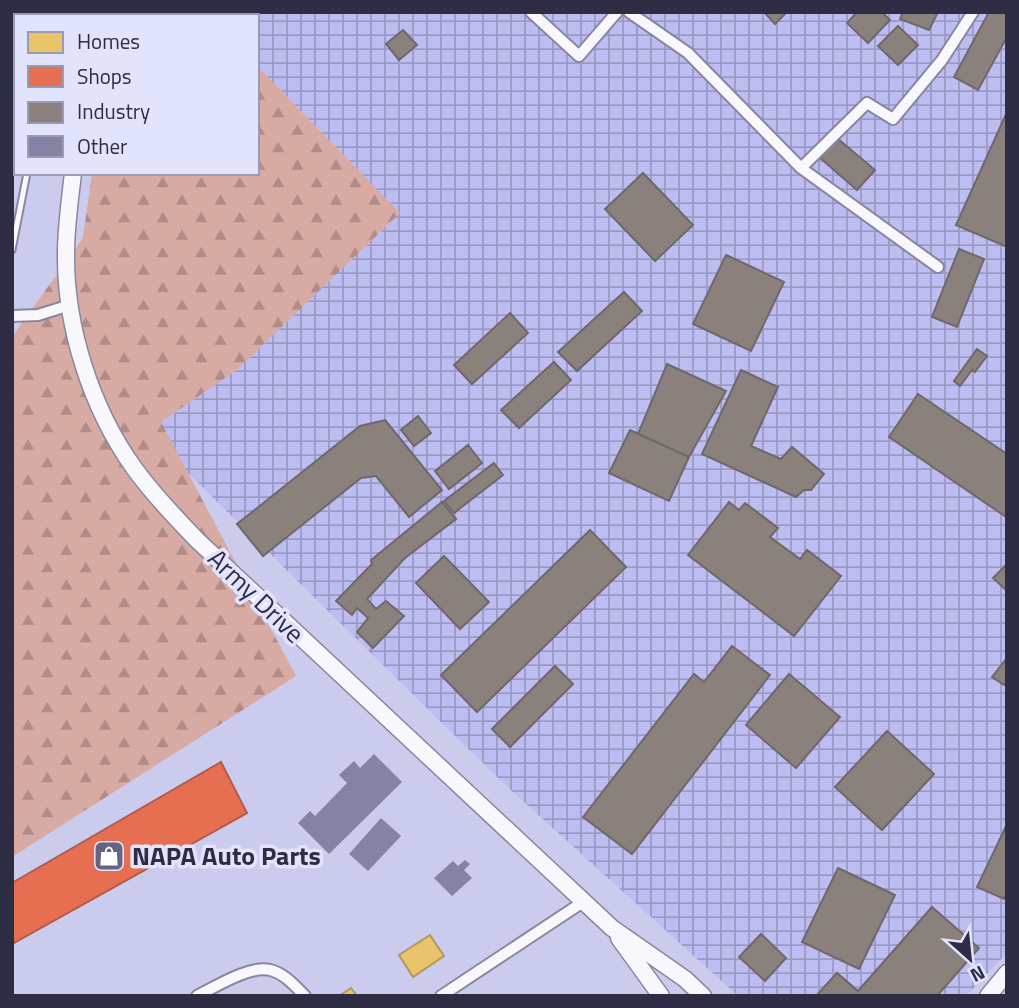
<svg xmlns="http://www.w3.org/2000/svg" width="1019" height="1008" font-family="'Titillium Web',sans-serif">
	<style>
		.industrial { fill: url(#industrial-grid) }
		.forest { fill: url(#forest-firs) }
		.homes { fill: #e9c46a; stroke: #b1975f; stroke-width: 2 }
		.shops { fill: #e76f51; stroke: #b05b4d; stroke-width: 2 }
		.industry { fill: #8a817c; stroke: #6e686c; stroke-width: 2 }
		.building { fill: #8682a4 }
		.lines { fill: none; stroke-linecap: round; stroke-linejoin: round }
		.lane-casing { stroke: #8887a1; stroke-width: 9 }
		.street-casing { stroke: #8887a1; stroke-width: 14 }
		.secondary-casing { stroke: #8887a1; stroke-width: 19 }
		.lane { stroke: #f7f7fc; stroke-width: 5 }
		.street { stroke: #f7f7fc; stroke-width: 10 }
		.secondary { stroke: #f7f7fc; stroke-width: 16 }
		.labels { text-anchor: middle; stroke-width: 7; stroke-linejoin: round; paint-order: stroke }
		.street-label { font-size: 26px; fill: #2e2d45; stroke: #e2e3fc }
		.poi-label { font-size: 26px; font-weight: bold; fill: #2e2d45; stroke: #e2e3fc; text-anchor: start }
	</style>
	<defs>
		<pattern id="industrial-grid" width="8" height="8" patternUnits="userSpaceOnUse" patternTransform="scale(1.75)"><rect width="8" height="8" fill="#bdbdf1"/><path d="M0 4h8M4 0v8" fill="none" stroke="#9a9ac5"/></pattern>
		<pattern id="forest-firs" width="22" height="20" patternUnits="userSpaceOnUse" patternTransform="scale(1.75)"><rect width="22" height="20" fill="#d8aaa4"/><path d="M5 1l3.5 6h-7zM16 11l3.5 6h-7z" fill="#b08b87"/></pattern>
	</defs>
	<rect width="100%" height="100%" fill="#cbcbed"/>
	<path class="industrial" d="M205,12h802v941l-41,43h-228l-235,-213 -319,-314 -23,-47 77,-53 161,-156 -142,-147v-50h-49z"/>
	<path class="forest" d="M112,12h80l5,4h-86z
		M257,66l143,147 -162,156 -77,53 135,254 -284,181v-520l71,-99 9,-65h165z"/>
	<path class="homes" d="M430,935l14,21 -31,21 -14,-22z
		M351,988l6,8h-18z"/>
	<path class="shops" d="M221,762l26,51 -235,131v-61z"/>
	<path class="industry" d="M764,12h23l-12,12z
		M857,12h25l8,8 -22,23 -21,-20z
		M903,12h35l-9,18 -29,-11z
		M989,12h18v25l-29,53 -24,-13z
		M898,26l20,19 -20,20 -20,-19z
		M403,30l14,15 -18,15 -13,-16z
		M1007,112v135l-51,-22z
		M837,138l38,32 -18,20 -37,-32z
		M643,173l50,52 -38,36 -50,-52z
		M959,249l25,10 -27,68 -25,-10z
		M726,255l58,27 -33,69 -58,-27z
		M624,292l18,19 -65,60 -19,-19z
		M510,313l18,20 -56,51 -18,-19z
		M977,349l10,7 -12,16 -3,-2 -12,16 -6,-5z
		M554,362l17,18 -52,48 -18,-18z
		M667,364l59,27 -37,66 -51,-23z
		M741,370l37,17 -27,59 30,13 11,-12 32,27 -13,16h-7l-8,7 -94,-43z
		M918,394l89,60 -1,63 -117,-80z
		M418,416l13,17 -17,13 -13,-16z
		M385,420l57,70 -33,27 -33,-41 -15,2 -98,78 -26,-32 123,-98z
		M630,430l59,27 -20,44 -60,-28z
		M468,445l14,18 -33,26 -14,-18z
		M494,463l9,12 -49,38 -10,-12z
		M442,502l14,17 -51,39 -38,41 9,10 10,-8 18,15 -31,32 -16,-16 11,-14 -11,-10 -5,7 -16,-14 36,-37 -1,-4z
		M729,502l10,8 6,-7 33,25 -8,9 30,22 7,-9 34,26 -47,60 -106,-81z
		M590,530l36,37 -149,145 -36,-37z
		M444,556l45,46 -29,27 -44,-46z
		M1007,564v27l-14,-13z
		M732,646l38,29 -138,179 -49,-37 111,-143 10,8z
		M1007,658v23l-3,4 -12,-8z
		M555,666l18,18 -63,63 -18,-18z
		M789,674l51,43 -44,51 -50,-43z
		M887,731l47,43 -52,56 -47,-43z
		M1007,824v68l-3,7 -27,-12z
		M838,868l57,27 -36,74 -57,-27z
		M932,907l47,41 -42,48h-121l21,-23 21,18z
		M761,934l25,24 -21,23 -26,-24z"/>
	<path class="building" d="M374,754l28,28 -73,72 -31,-31 12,-12 5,5 32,-33 -8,-8 15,-14 6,7z
		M381,818l20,18 -33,35 -19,-17z
		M465,860l5,4 -6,6 8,8 -20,18 -18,-18 19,-17 5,5z"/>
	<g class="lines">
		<g class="lane-casing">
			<path id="lane" d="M12,86l4,5
				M12,108l4,5
				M12,250l15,-77"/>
		</g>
		<g class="street-casing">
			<path id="street" d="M531,12l48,44 38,-44
				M629,12l59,41 113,115 137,99
				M801,168l66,-65 26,16 49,-59 31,-48
				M12,316l26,-1 32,-10
				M197,996c18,-9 53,-31 73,-26 14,3 25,16 35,26
				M441,996l142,-94"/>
		</g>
		<g class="secondary-casing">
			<path id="secondary" d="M91,16v-4
				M73,173c-3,27 -7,53 -7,80 -1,73 25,155 68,215 19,26 41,49 63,72l415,388 73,51 18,17
				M619,938l42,58
				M988,996l19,-23"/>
		</g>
		<use href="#lane" class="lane"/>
		<use href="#street" class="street"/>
		<use href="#secondary" class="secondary"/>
	</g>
	<defs>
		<g id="shop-square" transform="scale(1.575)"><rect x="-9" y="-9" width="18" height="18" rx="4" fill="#656480" stroke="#e2e3fc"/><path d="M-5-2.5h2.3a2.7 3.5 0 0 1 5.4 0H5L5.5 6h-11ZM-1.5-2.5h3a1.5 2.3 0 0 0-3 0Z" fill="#fff"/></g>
	</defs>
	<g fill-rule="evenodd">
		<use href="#shop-square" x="109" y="856"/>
	</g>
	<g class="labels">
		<g class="street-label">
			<text transform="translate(256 596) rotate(44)" y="9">Army Drive</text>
		</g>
		<g class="poi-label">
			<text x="132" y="865">NAPA Auto Parts</text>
		</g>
	</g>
	<rect width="1019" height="1008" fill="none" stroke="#2e2d45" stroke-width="28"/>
	<rect x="14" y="14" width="245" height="161" fill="#e2e3fc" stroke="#9a9ab3" stroke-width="2"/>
	<rect x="28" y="32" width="35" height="21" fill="#e9c46a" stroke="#9a9ab3" stroke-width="2"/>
	<text x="77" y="49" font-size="21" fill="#2e2d45">Homes</text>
	<rect x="28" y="66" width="35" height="21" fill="#e76f51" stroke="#9a9ab3" stroke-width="2"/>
	<text x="77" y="84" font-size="21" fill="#2e2d45">Shops</text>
	<rect x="28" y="102" width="35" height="21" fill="#8a817c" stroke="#9a9ab3" stroke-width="2"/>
	<text x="77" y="119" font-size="21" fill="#2e2d45">Industry</text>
	<rect x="28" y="136" width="35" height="21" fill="#8682a4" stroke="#9a9ab3" stroke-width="2"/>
	<text x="77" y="154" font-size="21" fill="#2e2d45">Other</text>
	<g transform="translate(970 959) rotate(153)" stroke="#e2e3fc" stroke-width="5" paint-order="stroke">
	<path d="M0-5L12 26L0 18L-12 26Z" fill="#2e2d45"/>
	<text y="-10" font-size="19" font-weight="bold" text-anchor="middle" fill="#2e2d45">N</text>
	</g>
</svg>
